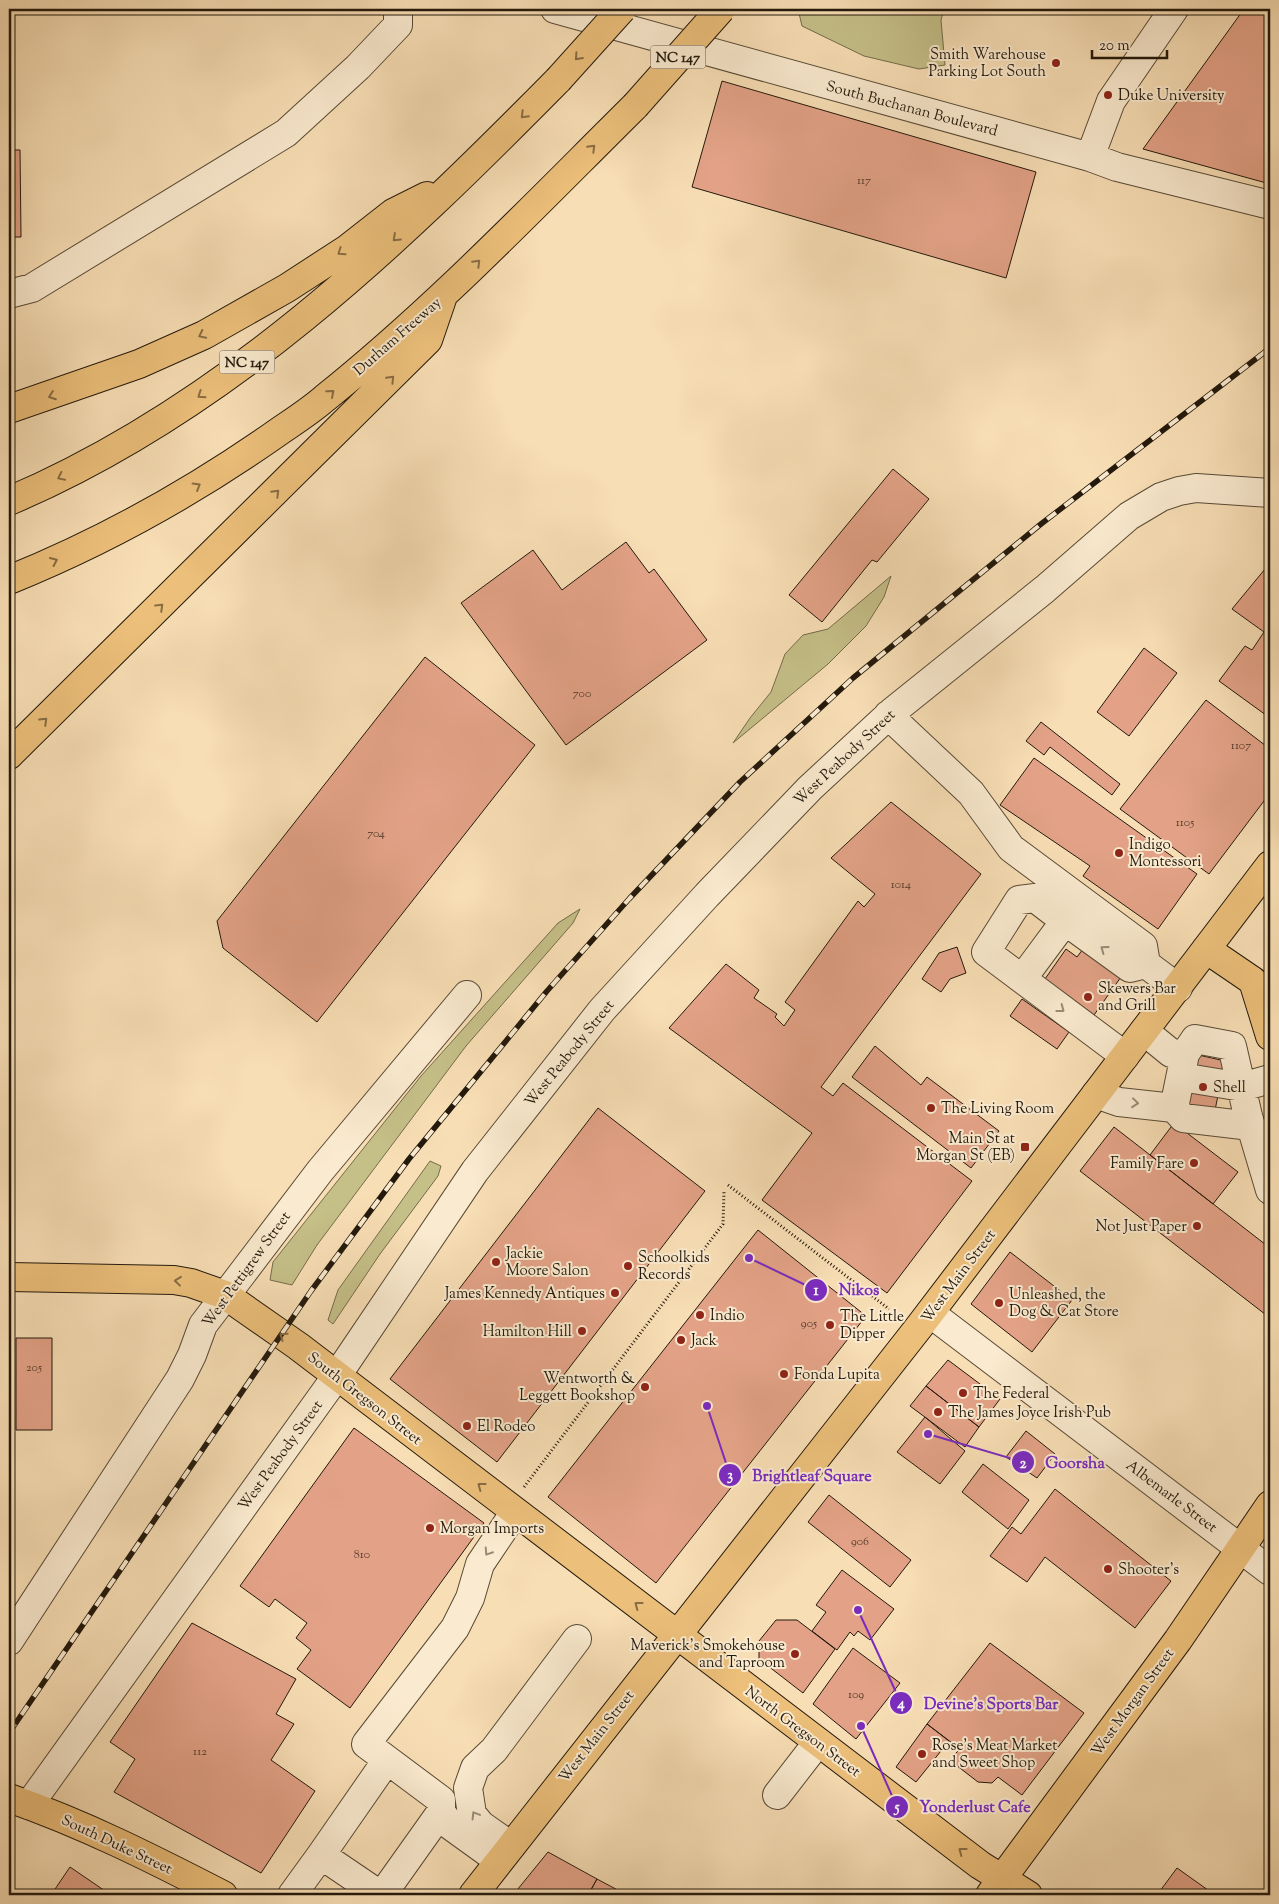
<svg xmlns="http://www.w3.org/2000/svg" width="1279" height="1904" font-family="'Sorts Mill Goudy',serif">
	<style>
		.green { fill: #c5bf88; stroke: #746c4a }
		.building { fill: #e3a287; stroke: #23190c }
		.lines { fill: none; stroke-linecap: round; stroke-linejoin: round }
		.minor-casing { stroke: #584a36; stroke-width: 30 }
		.major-casing { stroke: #23190c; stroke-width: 30 }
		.highway-casing { stroke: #23190c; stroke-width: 30 }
		.path { stroke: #23190c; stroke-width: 3; stroke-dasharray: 1 2.5; stroke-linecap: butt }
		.minor { stroke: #faeacf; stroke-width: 28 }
		.major { stroke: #ecbf7a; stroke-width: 28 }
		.highway { stroke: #ecbf7a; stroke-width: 28 }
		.rail-casing { stroke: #23190c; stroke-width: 5.5 }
		.rail { stroke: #faeacf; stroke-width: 4; stroke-dasharray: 11; stroke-linecap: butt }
		.highway-bridge-casing { stroke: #23190c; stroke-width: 30; stroke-linecap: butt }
		.highway-bridge { stroke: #ecbf7a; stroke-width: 28 }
		.oneway { stroke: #886c43 }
		.oneway2 { stroke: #998c77 }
		.poi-dot { fill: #8f2418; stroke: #faeacf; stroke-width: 2 }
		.labels { text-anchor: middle; stroke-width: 4; stroke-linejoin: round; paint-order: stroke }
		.number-label { font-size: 12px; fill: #533b2b }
		.shield { fill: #faeacf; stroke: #645846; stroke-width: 1 }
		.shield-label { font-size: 14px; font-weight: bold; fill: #23190c }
		.poi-label { font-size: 15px; fill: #23190c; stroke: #faeacf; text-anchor: start }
		.street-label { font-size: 15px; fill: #23190c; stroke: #faeacf }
		.leader { fill: none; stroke: #7b2cbf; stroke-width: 2 }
		.callout-dot { fill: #7b2cbf; stroke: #faeacf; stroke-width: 2 }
		.mark-label { font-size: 15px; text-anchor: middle; font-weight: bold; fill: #fff }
		.callout-label { font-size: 16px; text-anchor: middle; font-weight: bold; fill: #7b2cbf; stroke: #faeacf; stroke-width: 4; stroke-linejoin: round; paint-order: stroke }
	</style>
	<rect width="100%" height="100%" fill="#f8deb5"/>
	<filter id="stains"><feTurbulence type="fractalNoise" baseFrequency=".004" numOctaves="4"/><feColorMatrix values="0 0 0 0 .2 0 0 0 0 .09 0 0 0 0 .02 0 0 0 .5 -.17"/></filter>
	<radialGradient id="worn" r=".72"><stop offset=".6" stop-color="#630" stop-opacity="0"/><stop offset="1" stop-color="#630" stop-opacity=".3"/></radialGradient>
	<path class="green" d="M798,9h146l-3,11 4,45 -26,4 -55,-13 -62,-30z
		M891,576l-7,21 -18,29 -38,38 -95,79 17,-25 21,-26 14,-38 18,-19 25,-6z
		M580,909l-7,14 -107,123 -149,199 -25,40 -22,-5 3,-18 148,-186 137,-153z
		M430,1161l11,5 -3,10 -58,78 -47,70 -5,-4 10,-30z"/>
	<path class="building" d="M1244,9h26v175l-127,-35z
		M722,81l314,91 -30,106 -314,-91z
		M9,150h11l1,87h-12z
		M893,469l36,30 -52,63 -5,-2 -50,62 -33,-27z
		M626,542l23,31 5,-4 53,71 -141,105 -105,-142 72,-53 29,40z
		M1270,563v155l-51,-37 26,-35 7,4 12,-18 -32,-23z
		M1144,648l33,25 -48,63 -32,-24z
		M425,657l110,88 -218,277 -94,-74 -6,-27z
		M1206,700l64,49v44l-61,81 -89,-65z
		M1041,722l79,62 -8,11 -62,-48 -6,8 -18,-14z
		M1034,758l163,116 -39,55 -75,-53 7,-10 -90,-61z
		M891,802l90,72 -160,213 12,9 10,-13 129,98 -85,112 -125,-93 50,-67 -143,-105 57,-64 33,26 -5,8 23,16 -2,3 9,9 11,-16 -10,-8 73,-101 6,6 11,-13 -44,-36z
		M957,947l9,26 -16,6 -9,13 -19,-13 17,-26z
		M1066,949l11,8 6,-8 38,28 -27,38 -49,-36z
		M1022,999l47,33 -12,17 -47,-33z
		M875,1046l46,39 6,-8 72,54 -28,37 -119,-91z
		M1194,1054l31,7 -12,59 -31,-6z
		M598,1108l107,83 -208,271 -107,-83z
		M1174,1123l64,49 -25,32 -63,-49z
		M1114,1127l156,121v70l-190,-147z
		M758,1230l108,86 -210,267 -108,-86z
		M1010,1252l62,48 -40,52 -61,-48z
		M16,1338h36v92h-36z
		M948,1360l52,39 -21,28 -53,-41z
		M926,1386l53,41 -14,20 -55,-41z
		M925,1417l40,34 -25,33 -43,-32z
		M354,1428l130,95 -134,185 -53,-39 14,-19 -15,-12 11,-15 -32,-24 -6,8 -29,-21z
		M1026,1431l29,23 -18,24 -31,-21z
		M983,1464l46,36 -21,29 -46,-37z
		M1055,1489l116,92 -36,47 -90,-71 -18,25 -37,-26 22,-29 9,7z
		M829,1495l82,65 -21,27 -82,-65z
		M842,1570l52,39 -24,31 -12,-9 -4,5 -4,-4 -13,18 -25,-19 14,-19 -10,-7z
		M776,1620h21l38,29 -32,44 -44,-34v-18z
		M192,1623l104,56 -20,35 18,10 -23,36 44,31 -54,82 -147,-81 21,-33 -25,-17z
		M990,1643l94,70 -62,82 -24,-18 -6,6 -14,-1 -22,-17 -1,-11 5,-5 -33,-25z
		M853,1648l47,35 -44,56 -43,-35z
		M927,1724l22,17 -33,41 -20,-15z
		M548,1852l49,27 -9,16h-75z
		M70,1867l41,28h-60z
		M1177,1868l38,27h-58z
		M597,1879l30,16h-39z"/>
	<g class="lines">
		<g class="minor-casing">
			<path id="minor" d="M555,9l535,148 27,10 153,38
				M1090,157l21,-56 63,-92
				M9,294l23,-6 254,-155 72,-66 40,-42v-16
				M888,715l83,78 40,55 132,98 3,18 32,24
				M1065,921l65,47 16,-4
				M1022,979l43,-58 -30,-23 -16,2 -33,52 139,104
				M1144,1031l27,22 14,1
				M1181,1077l61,10 28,-8
				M1096,1094l23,8 55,6 9,10 68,8
				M1174,1108l11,-54 10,-15 37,7 16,70 22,74
				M930,1313l340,258
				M9,1641l171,-262 12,-24 11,-30 117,-154 147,-176
				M777,1795l41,-53
				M29,1805l307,-428 139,-206 127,-161 105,-115 103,-107 82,-76 153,-123 84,-73 32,-19 18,-6 17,-3 74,5
				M441,1812l10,14 43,31
				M511,1846l-30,-21 -9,-11 -4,-26 7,-20 19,-18 83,-111
				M292,1895l29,-40
				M380,1895l-59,-40 66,-95
				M382,1895l59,-83v-12l-75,-56 89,-116 15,-30 10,-34 35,-52"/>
		</g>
		<g class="major-casing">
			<path id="major" d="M1206,949l47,32 17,55
				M9,1277l165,3 17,3 34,12 73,51 682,519 48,30
				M9,1798c75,26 144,61 214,97
				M473,1895l446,-568 351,-462
				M990,1895l188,-255 92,-135"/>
		</g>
		<g class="highway-casing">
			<path id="highway" d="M9,409l130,-45 65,-29 83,-47 60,-39 46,-36 34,-17
				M9,501c216,-92 386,-256 549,-421
				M9,580c94,-38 182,-87 265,-145 17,-12 35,-23 51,-37 111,-89 209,-192 310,-292
				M9,755l419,-415 14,-41"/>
		</g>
		<path class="path" d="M728,1185l161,124
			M524,1487l199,-263 1,-32"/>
		<use href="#minor" class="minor"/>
		<use href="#major" class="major"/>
		<use href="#highway" class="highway"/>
		<g class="rail-casing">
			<path id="rail" d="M9,1733l302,-442 98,-132 138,-168 82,-92 111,-117 113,-104 188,-154 229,-176"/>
		</g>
		<use href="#rail" class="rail"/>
		<g class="highway-bridge-casing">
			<path id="highway-bridge" d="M558,80l64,-71
				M635,106l86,-97"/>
		</g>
		<use href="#highway-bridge" class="highway-bridge"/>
	</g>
	<defs><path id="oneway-chevron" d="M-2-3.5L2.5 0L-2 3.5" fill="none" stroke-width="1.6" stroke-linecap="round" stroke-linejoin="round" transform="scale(1.25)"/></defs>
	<g class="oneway">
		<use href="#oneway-chevron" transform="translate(578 57) rotate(132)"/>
		<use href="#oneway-chevron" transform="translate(524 115) rotate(135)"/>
		<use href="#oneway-chevron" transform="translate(592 148) rotate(-45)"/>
		<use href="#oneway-chevron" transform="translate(396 238) rotate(137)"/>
		<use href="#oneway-chevron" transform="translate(341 252) rotate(146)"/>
		<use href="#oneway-chevron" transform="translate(477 263) rotate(-45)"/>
		<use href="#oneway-chevron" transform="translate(202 335) rotate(154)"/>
		<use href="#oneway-chevron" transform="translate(391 379) rotate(-46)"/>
		<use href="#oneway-chevron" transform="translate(331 393) rotate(-41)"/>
		<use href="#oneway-chevron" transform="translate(201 395) rotate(146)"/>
		<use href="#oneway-chevron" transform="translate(52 396) rotate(160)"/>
		<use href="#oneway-chevron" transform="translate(61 477) rotate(154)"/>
		<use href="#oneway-chevron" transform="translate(197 486) rotate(-31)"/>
		<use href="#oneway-chevron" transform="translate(276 493) rotate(-45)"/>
		<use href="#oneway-chevron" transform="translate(54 561) rotate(-25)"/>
		<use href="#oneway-chevron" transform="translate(160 607) rotate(-44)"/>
		<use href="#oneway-chevron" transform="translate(44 721) rotate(-44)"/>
		<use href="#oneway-chevron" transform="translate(178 1281) rotate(-174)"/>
		<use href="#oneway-chevron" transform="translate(283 1336) rotate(-145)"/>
		<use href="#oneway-chevron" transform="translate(481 1486) rotate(-143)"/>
		<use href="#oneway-chevron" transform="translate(638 1605) rotate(-143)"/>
		<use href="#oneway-chevron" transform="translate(962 1851) rotate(-143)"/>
	</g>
	<g class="oneway2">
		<use href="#oneway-chevron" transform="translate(1104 949) rotate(-144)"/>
		<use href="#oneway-chevron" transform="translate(1061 1009) rotate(37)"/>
		<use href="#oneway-chevron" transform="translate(1135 1103) rotate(6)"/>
		<use href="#oneway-chevron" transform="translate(488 1552) rotate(123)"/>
		<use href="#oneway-chevron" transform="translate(475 1815) rotate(-121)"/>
	</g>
	<g class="poi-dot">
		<circle cx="1056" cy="63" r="5"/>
		<circle cx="1108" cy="95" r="5"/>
		<circle cx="1119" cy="853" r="5"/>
		<circle cx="1088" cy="997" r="5"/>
		<circle cx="1203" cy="1087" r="5"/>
		<circle cx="931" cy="1108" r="5"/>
		<rect x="1020" y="1142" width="10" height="10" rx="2.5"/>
		<circle cx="1194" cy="1163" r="5"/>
		<circle cx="1197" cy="1226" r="5"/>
		<circle cx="496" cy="1262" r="5"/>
		<circle cx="628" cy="1266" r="5"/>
		<circle cx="615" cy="1293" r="5"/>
		<circle cx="999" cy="1303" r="5"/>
		<circle cx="700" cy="1315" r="5"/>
		<circle cx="830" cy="1325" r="5"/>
		<circle cx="582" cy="1331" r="5"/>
		<circle cx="681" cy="1340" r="5"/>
		<circle cx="784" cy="1374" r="5"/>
		<circle cx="645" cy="1387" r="5"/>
		<circle cx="963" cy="1393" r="5"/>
		<circle cx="938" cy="1412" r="5"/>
		<circle cx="467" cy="1426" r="5"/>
		<circle cx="430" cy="1528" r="5"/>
		<circle cx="1108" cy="1569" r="5"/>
		<circle cx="795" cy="1654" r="5"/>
		<circle cx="922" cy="1754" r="5"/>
	</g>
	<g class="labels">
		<g class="number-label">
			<text x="864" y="184">117</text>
			<text x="582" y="697">700</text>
			<text x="1241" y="749">1107</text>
			<text x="1185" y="826">1105</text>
			<text x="376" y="837">704</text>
			<text x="901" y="888">1014</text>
			<text x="809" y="1327">905</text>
			<text x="34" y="1371">205</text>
			<text x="860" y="1545">906</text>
			<text x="362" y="1558">810</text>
			<text x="856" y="1698">109</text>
			<text x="200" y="1755">112</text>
		</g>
		<g class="shield">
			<rect x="650.5" y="45.5" width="55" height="23" rx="4"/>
			<rect x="219.5" y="350.5" width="55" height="23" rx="4"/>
		</g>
		<g class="shield-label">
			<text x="678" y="62">NC 147</text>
			<text x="247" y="367">NC 147</text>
		</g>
		<g class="poi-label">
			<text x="1046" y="59" text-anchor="end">Smith Warehouse<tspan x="1046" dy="17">Parking Lot South</tspan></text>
			<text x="1118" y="100">Duke University</text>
			<text x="1129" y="849">Indigo<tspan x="1129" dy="17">Montessori</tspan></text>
			<text x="1098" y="993">Skewers Bar<tspan x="1098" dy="17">and Grill</tspan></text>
			<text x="1213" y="1092">Shell</text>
			<text x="941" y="1113">The Living Room</text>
			<text x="1015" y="1143" text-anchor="end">Main St at<tspan x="1015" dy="17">Morgan St (EB)</tspan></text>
			<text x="1184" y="1168" text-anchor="end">Family Fare</text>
			<text x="1187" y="1231" text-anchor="end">Not Just Paper</text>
			<text x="506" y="1258">Jackie<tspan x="506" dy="17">Moore Salon</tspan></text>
			<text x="638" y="1262">Schoolkids<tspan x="638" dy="17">Records</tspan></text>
			<text x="605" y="1298" text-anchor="end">James Kennedy Antiques</text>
			<text x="1009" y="1299">Unleashed, the<tspan x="1009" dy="17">Dog &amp; Cat Store</tspan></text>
			<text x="710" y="1320">Indio</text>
			<text x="840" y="1321">The Little<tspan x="840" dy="17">Dipper</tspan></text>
			<text x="572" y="1336" text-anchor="end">Hamilton Hill</text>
			<text x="691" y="1345">Jack</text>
			<text x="794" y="1379">Fonda Lupita</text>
			<text x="635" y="1383" text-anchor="end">Wentworth &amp;<tspan x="635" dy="17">Leggett Bookshop</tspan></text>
			<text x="973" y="1398">The Federal</text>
			<text x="948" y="1417">The James Joyce Irish Pub</text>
			<text x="477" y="1431">El Rodeo</text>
			<text x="440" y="1533">Morgan Imports</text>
			<text x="1118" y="1574">Shooter's</text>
			<text x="785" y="1650" text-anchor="end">Maverick's Smokehouse<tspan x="785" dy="17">and Taproom</tspan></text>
			<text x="932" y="1750">Rose's Meat Market<tspan x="932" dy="17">and Sweet Shop</tspan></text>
		</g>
		<g class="street-label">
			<text transform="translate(912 108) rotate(15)" y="5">South Buchanan Boulevard</text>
			<text transform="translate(397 336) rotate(-41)" y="5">Durham Freeway</text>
			<text transform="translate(844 757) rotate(-43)" y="5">West Peabody Street</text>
			<text transform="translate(569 1053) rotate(-51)" y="5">West Peabody Street</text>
			<text transform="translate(246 1269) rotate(-54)" y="5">West Pettigrew Street</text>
			<text transform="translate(958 1276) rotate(-53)" y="5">West Main Street</text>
			<text transform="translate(365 1398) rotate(38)" y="5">South Gregson Street</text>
			<text transform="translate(280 1455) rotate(-54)" y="5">West Peabody Street</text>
			<text transform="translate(1172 1496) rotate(37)" y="5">Albemarle Street</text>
			<text transform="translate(1132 1702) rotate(-54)" y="5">West Morgan Street</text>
			<text transform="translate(803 1731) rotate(37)" y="5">North Gregson Street</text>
			<text transform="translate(596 1736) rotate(-52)" y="5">West Main Street</text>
			<text transform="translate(117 1844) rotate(25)" y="5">South Duke Street</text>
		</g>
	</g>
	<path class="leader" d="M749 1258L816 1290M928 1434L1023 1462M707 1406L730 1475M858 1610L901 1703M861 1726L897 1807"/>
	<g class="callout-dot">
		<circle cx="749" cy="1258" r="5"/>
		<circle cx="928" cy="1434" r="5"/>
		<circle cx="707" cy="1406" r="5"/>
		<circle cx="858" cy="1610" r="5"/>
		<circle cx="861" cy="1726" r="5"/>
		<circle cx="816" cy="1290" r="12"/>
		<circle cx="1023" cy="1462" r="12"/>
		<circle cx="730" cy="1475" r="12"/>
		<circle cx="901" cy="1703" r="12"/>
		<circle cx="897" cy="1807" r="12"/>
	</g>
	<g class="mark-label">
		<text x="816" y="1295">1</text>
		<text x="1023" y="1468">2</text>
		<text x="730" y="1480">3</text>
		<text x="901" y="1708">4</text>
		<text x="897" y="1812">5</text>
	</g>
	<g class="callout-label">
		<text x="859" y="1295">Nikos</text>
		<text x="1075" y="1468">Goorsha</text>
		<text x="812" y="1481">Brightleaf Square</text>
		<text x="991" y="1709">Devine's Sports Bar</text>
		<text x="975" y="1812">Yonderlust Cafe</text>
	</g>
	<rect width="1279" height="1904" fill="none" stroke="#f8deb5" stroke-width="30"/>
	<rect x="10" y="10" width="1259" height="1884" fill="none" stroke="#23190c" stroke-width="2.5"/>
	<rect x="15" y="15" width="1249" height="1874" fill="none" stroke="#23190c"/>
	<path d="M1092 50v8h75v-8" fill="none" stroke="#23190c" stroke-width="2.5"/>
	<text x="1099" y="50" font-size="15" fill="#23190c" stroke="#faeacf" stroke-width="4" paint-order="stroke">20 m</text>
	<rect width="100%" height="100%" filter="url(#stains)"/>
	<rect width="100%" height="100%" fill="url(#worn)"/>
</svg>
